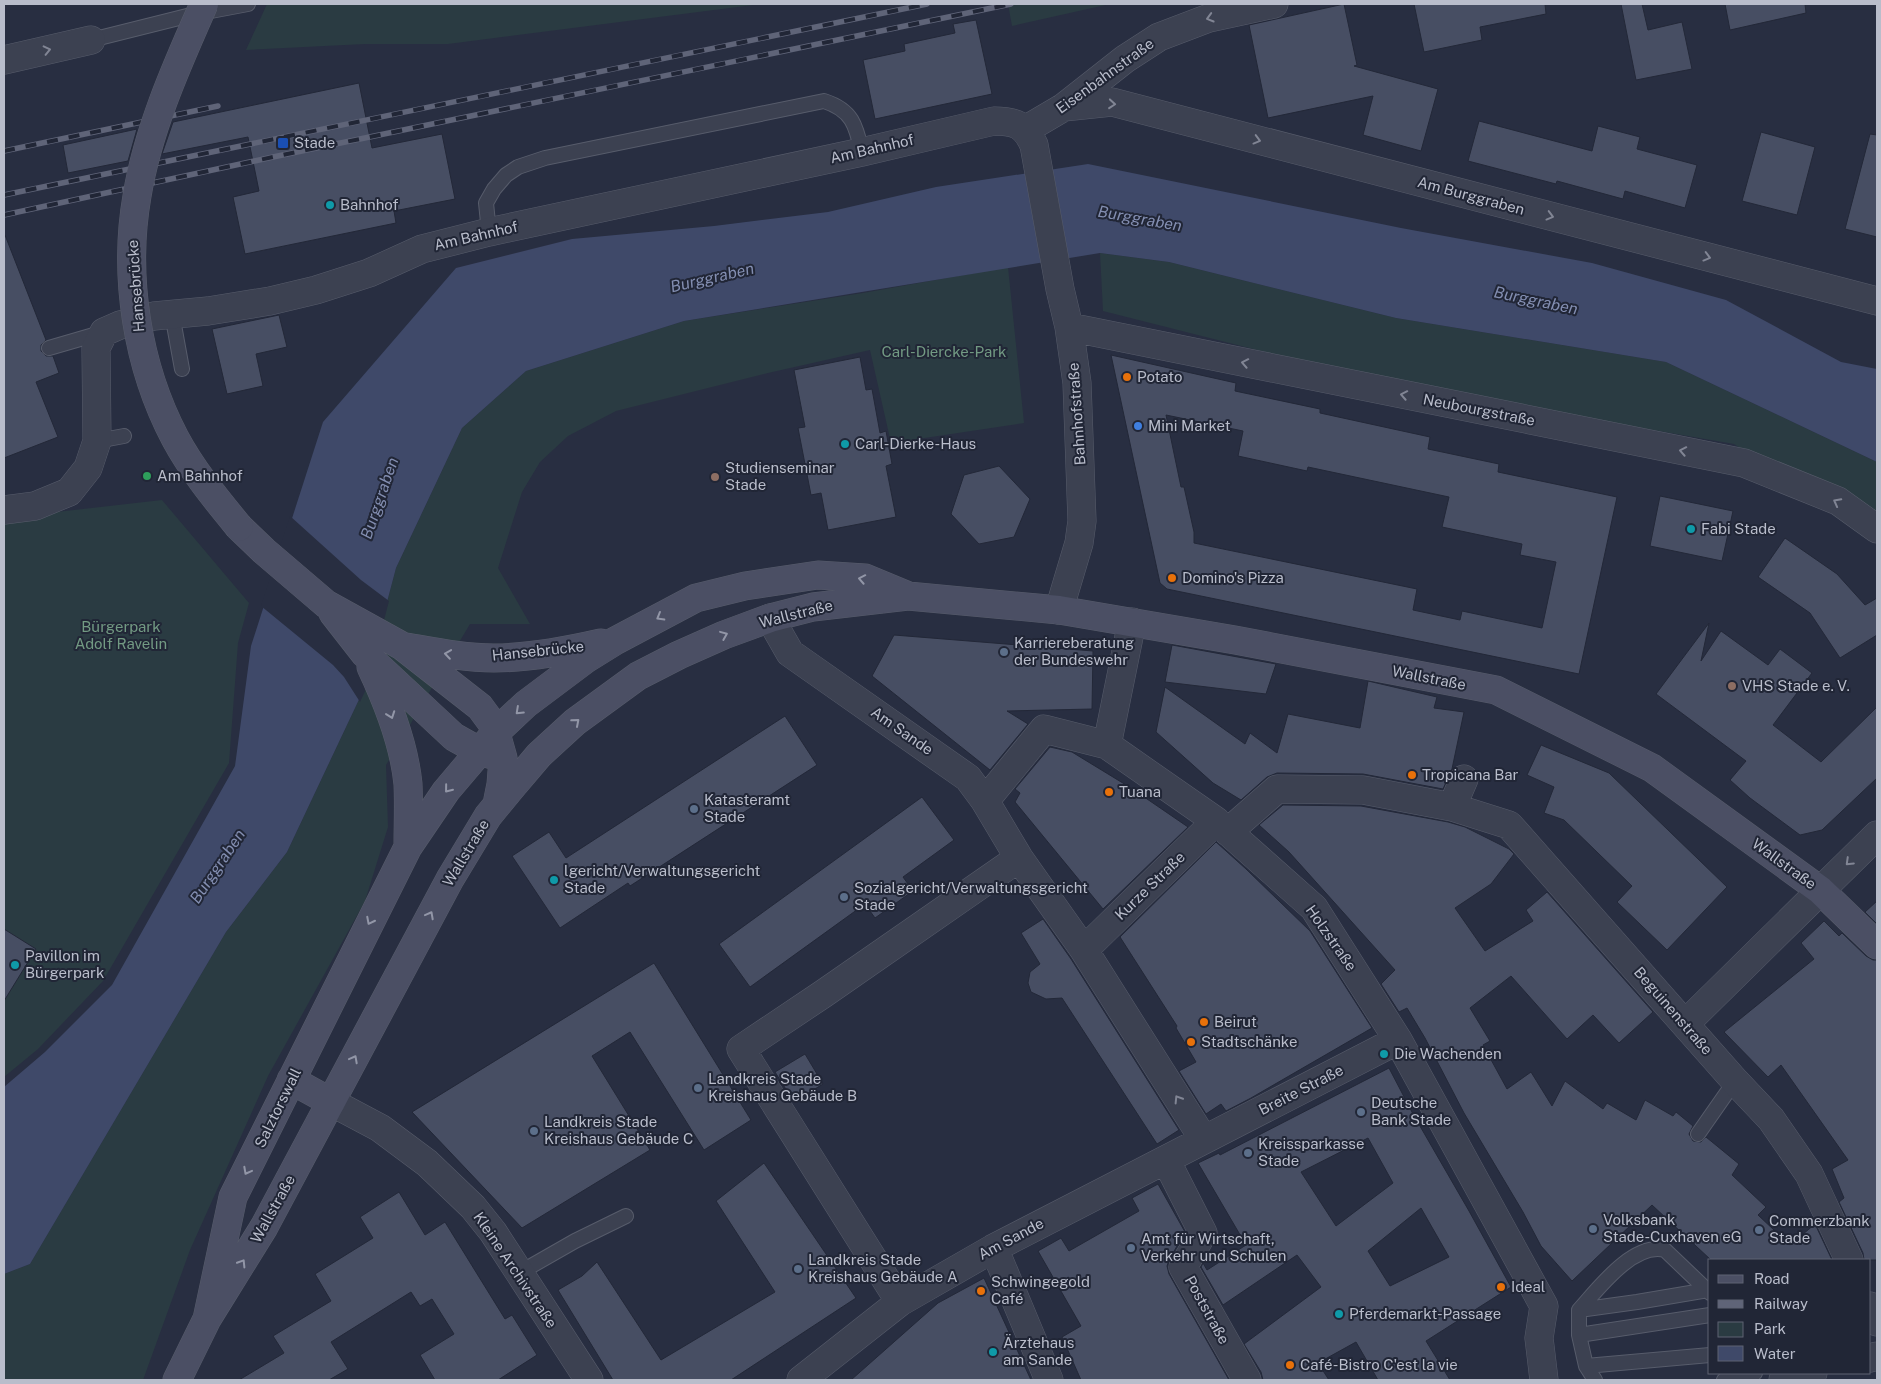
<svg xmlns="http://www.w3.org/2000/svg" width="1881" height="1384" font-family="'Public Sans',sans-serif">
	<style>
		.green { fill: #2a3b42 }
		.water { fill: #3f4969 }
		.pier { fill: #282e41 }
		.building { fill: #474e63; stroke: #232838; fill-rule: evenodd }
		.lines { fill: none; stroke-linecap: round; stroke-linejoin: round }
		.lane-casing { stroke: #575c6b; stroke-width: 16 }
		.street-casing { stroke: #575c6b; stroke-width: 29 }
		.secondary-casing { stroke: #575c6b; stroke-width: 29 }
		.lane { stroke: #3c4151; stroke-width: 14 }
		.street { stroke: #3c4151; stroke-width: 28 }
		.secondary { stroke: #4b4f64; stroke-width: 28 }
		.rail-casing { stroke: #5f6478; stroke-width: 5.5 }
		.rail { stroke: #212636; stroke-width: 4; stroke-dasharray: 11; stroke-linecap: butt }
		.secondary-bridge-casing { stroke: #575c6b; stroke-width: 29; stroke-linecap: butt }
		.secondary-bridge { stroke: #4b4f64; stroke-width: 28 }
		.oneway { stroke: #818594 }
		.oneway2 { stroke: #9296a7 }
		.transit-dot { fill: #1a4fb4; stroke: #212636; stroke-width: 2 }
		.culture-dot { fill: #0f9aa8; stroke: #212636; stroke-width: 2 }
		.food-dot { fill: #e8710a; stroke: #212636; stroke-width: 2 }
		.shop-dot { fill: #3f7fe0; stroke: #212636; stroke-width: 2 }
		.leisure-dot { fill: #2e9e5b; stroke: #212636; stroke-width: 2 }
		.education-dot { fill: #8d6e63; stroke: #212636; stroke-width: 2 }
		.service-dot { fill: #5c6f8a; stroke: #212636; stroke-width: 2 }
		.labels { text-anchor: middle; stroke-width: 4; stroke-linejoin: round; paint-order: stroke }
		.street-label { font-size: 15px; fill: #b9bdcb; stroke: #212636 }
		.poi-label { font-size: 15px; fill: #b9bdcb; stroke: #212636; text-anchor: start }
		.park-label { font-size: 15px; fill: #729a83; stroke: #212636 }
		.water-label { font-size: 16px; font-style: italic; fill: #838eb1; stroke: #212636 }
	</style>
	<rect width="100%" height="100%" fill="#282e41"/>
	<path class="green" d="M267,4h494l-313,40h-83l-119,6z
		M1008,4h102l-98,22z
		M1100,253l69,9 227,56 270,44 211,100v82l-143,-100 -335,-58 -296,-75z
		M1008,267l16,156 -133,20 -21,-93 -102,23 -152,38 -48,25 -28,26 -18,30 -24,76 32,56h-60l-84,141 2,62 -23,74 -97,175 -78,174 -47,130h-139v-106l26,-10 196,-332 61,-80 77,-163 32,-121 66,-140 64,-57 158,-50 179,-28z
		M162,500l87,103 -11,40 -9,120 -126,218 -65,68 -34,28v-559z"/>
	<path class="water" d="M1088,164l313,64 191,35 134,37 115,62 36,7v93l-211,-100 -270,-44 -227,-56 -69,-9 -416,68 -158,50 -64,57 -66,140 -32,121 -77,163 -61,80 -196,332 -26,10v-187l41,-35 67,-67 123,-219 16,-120 72,-224 133,-154 116,-29 142,-13 114,-14 108,-25z"/>
	<path class="pier" d="M290,516l71,64 28,21 -23,88 -6,13 -16,-25 -11,-12 -72,-59z"/>
	<path class="building" d="M1344,4l13,61 -3,1 84,23 -17,62 -58,-16 10,-39 -105,22 -19,-93z
		M1414,4h131l1,10 -66,13 2,13 -58,12z
		M1621,4h21l6,26 34,-8 10,47 -56,11z
		M1725,4h80l1,9 -76,17z
		M976,20l16,74 -117,25 -12,-59 42,-9 -1,-7 51,-11 -2,-9z
		M359,83l13,65 70,-14 13,65 -61,12 2,12 -151,31 -12,-57 26,-6 -11,-54 -86,17 11,-32z
		M1479,121l113,30 6,-25 42,11 -3,12 60,16 -12,43 -60,-17 -2,8 -66,-18 -1,3 -88,-23z
		M137,129l-9,32 -60,12 -5,-28z
		M1761,132l54,15 -18,68 -55,-14z
		M1870,134l7,1v102l-32,-8z
		M4,235h1l41,105 -5,5v6l5,5h7l6,17 -23,9 22,55 -54,21z
		M279,315l8,32 -31,7 7,32 -36,8 -15,-65z
		M1111,355l125,28 -1,8 85,18v4l110,24 -2,12 71,15 -1,8 119,25 -38,177 -412,-85 -7,-6zM1166,415l77,16 -5,25 69,15 1,-4 141,30 -7,30 80,17 -2,11 36,7 -14,66 -80,-17 -2,9 -47,-10 4,-21 -223,-46v-11l-10,-45h-3z
		M860,357l6,33 6,-1 8,44 6,-2 6,33 -6,2 10,51 -68,13 -7,-37 -10,2 -13,-67 7,-1 -11,-57z
		M999,466l31,33 -16,38 -35,7 -28,-30 13,-39z
		M1660,496l73,15 -11,50 -72,-15z
		M1785,538l52,36 28,31 12,-7v37l-37,23 -30,-45 -52,-36z
		M1709,623l-8,38 20,-30 47,34 12,-16 32,24 -39,52 48,37 56,-55v71l-55,52 -22,5 -50,-37 -20,-18 16,-19 -90,-67z
		M894,635l199,16 -1,58 -85,2 21,13 -38,46 -118,-94z
		M1172,645l104,19 -10,30 -101,-12z
		M1368,681l69,16 -3,11 30,4 -12,57 -9,20 -80,-15 -86,-1 -10,4 -26,23 -28,-17 -57,-51 9,-45 80,57 5,-11 27,20 11,-39 72,14z
		M785,716l32,49 -187,121 -2,-3 -68,45 -48,-72 37,-24 17,26z
		M1541,745l68,28 118,114 -60,63 -50,-48 15,-16 -68,-66 -20,-7 10,-26 -27,-12z
		M1050,747l22,5 59,36 57,39 -85,82 -88,-107 5,-9 -5,-4z
		M922,797l32,43 -51,37 10,14 -38,27 -10,-14 -115,83 -31,-43z
		M1283,805l78,1 87,16 17,5 44,22 5,5 -23,30 -36,24 30,43 48,-30 -7,-11 21,-18 106,120 -34,31 -26,-28 -26,24 -56,-63 -41,32 20,33 -7,4 24,44 24,-17 21,34 13,-25 38,28 4,-6 29,17 9,-20 28,16 3,-4 17,14 -4,8 4,7 8,1 5,-5 33,27 -7,11 34,32 -8,8 32,30 25,-21 17,36h-121l-59,-55 -80,76 -31,-35 -18,-34 -59,-99 -39,-75 -18,-30 -8,4 -18,-28 14,-14 -106,-118 -30,-27z
		M1216,842l30,27 64,62 62,97 -121,70 -25,13 -5,-7 -15,10 -27,-43 17,-9 -20,-34 1,-2 -57,-89z
		M1877,901v23l-12,-12z
		M1043,919l28,40 108,171 -22,14 -95,-146 -16,1 -15,-7 -3,-9 2,-11 10,-8 -19,-31z
		M1824,921l15,15 3,-3 24,23 7,4h4v300h-13l-1,-7 -24,-51 5,-4 -12,-29 16,-9 -67,-95 -13,12 -44,-45 90,-73 -13,-16z
		M4,929l32,20 -32,52z
		M654,963l97,157 -47,30 -74,-118 -38,24 58,94 -128,78 -110,-116z
		M805,1054l18,30 -29,18 -19,-30z
		M1389,1068l24,46 56,97 42,76 -85,54 24,39h-72l-22,-38 -38,21 11,17h-66l-2,-8 -17,-28 77,-57 -24,-32 -74,50 -22,-38 2,-4 4,7 39,-25 -48,-82 21,-10 1,2zM1368,1138l25,45 -57,43 -35,-54zM1421,1208l28,49 -59,29 -22,-35z
		M764,1163l92,135 -125,82h-118l-55,-90 24,-14 15,-14 64,98 114,-68 -59,-91z
		M1158,1184l27,48 -16,28 -2,6 2,8 60,106h-148l-19,-43 19,-11 -43,-75 23,-13 8,13 70,-40 -7,-13z
		M399,1192l26,43 20,-13 60,97 7,-4 25,40 -39,25h-63l-15,-25 34,-21 -22,-35 -12,7 -9,-14 -80,50 17,27 -19,11h-90l45,-27 -11,-17 58,-35 -16,-27 58,-36 -13,-21z
		M984,1278l47,102h-180l87,-77z"/>
	<g class="lines">
		<g class="lane-casing">
			<path id="lane" d="M91,40l104,-26 53,-10
				M489,232l-3,-29 8,-14 12,-14 12,-8 27,-9 279,-57c28,9 32,24 38,51
				M172,314l10,55
				M49,348l55,-16
				M97,441l27,-5
				M1698,1134l37,-53
				M519,1273l56,-32 51,-25
				M1579,1310l58,-8 71,-12
				M1579,1335l131,-20
				M1586,1366l124,-11
				M1595,1380l-9,-14 -7,-31v-25c19,-21 54,-68 86,-60l45,43
				M1724,1380l31,-7"/>
		</g>
		<g class="street-casing">
			<path id="street" d="M4,60l87,-20
				M1064,107l48,-5 765,199
				M1025,130l39,-23 61,-48 34,-22 50,-19 65,-14
				M1069,327l675,136 94,38 39,28
				M4,510l31,-4 34,-14 19,-24 9,-27 -1,-93 8,-16 16,-7 34,-9 54,-5 62,-10 46,-11 53,-17 53,-24 67,-17 373,-80 132,-31c22,0 31,4 40,24l26,144 9,38 8,56 5,138 -3,22 -20,67
				M770,618l20,35 178,125 17,23 34,57 65,92 120,190
				M1107,745l25,-123
				M1464,779l-12,28 57,18 226,256 36,38 38,55 40,86
				M985,801l59,-72 63,16 109,76 98,87 84,132 146,266 -5,32 5,42
				M1228,832l49,-43 86,1 89,17
				M1019,858l-196,136 -82,55 159,253 94,-54 404,-208
				M1084,950l132,-129
				M1685,1024l192,-189
				M331,1102l49,26 47,35 46,44 20,25 96,148
				M1166,1160l37,73 -20,34 64,113
				M994,1248l55,132
				M1870,1306l7,16
				M1870,1358l7,-2
				M801,1380l99,-78
				M1783,1380l30,-7"/>
		</g>
		<g class="secondary-casing">
			<path id="secondary" d="M239,527l25,24 62,53 76,42 78,61 14,19 9,32 -2,26 -4,20
				M333,613l32,41 89,83 25,14 16,5
				M406,647c29,5 59,11 88,11 36,0 72,-7 107,-15
				M371,667c17,36 33,76 37,117 1,21 0,42 0,63
				M291,1080l40,22
				M207,1319l57,-92 186,-348 38,-63 23,-28 28,-33 36,-33 63,-46 41,-21 45,-20 46,-17 43,-11 95,-11 151,14 176,30 261,50 156,78 168,122 57,55
				M177,1380l30,-61 26,-122 175,-350 38,-56 50,-59 30,-28 60,-45 29,-18 81,-43 49,-12 73,-11 47,3 41,17"/>
		</g>
		<use href="#lane" class="lane"/>
		<use href="#street" class="street"/>
		<use href="#secondary" class="secondary"/>
		<g class="rail-casing">
			<path id="rail" d="M4,151l214,-45
				M4,195l923,-191
				M4,215l269,-58 738,-153"/>
		</g>
		<use href="#rail" class="rail"/>
		<g class="secondary-bridge-casing">
			<path id="secondary-bridge" d="M204,4c-27,61 -56,125 -67,192 -14,80 0,170 38,242 17,32 41,61 64,89"/>
		</g>
		<use href="#secondary-bridge" class="secondary-bridge"/>
	</g>
	<defs><path id="oneway-chevron" d="M-2-3.5L2.5 0L-2 3.5" fill="none" stroke-width="1.6" stroke-linecap="round" stroke-linejoin="round" transform="scale(1.25)"/></defs>
	<g class="oneway">
		<use href="#oneway-chevron" transform="translate(1210 18) rotate(164)"/>
		<use href="#oneway-chevron" transform="translate(47 50) rotate(-13)"/>
		<use href="#oneway-chevron" transform="translate(1112 104) rotate(5)"/>
		<use href="#oneway-chevron" transform="translate(1257 140) rotate(15)"/>
		<use href="#oneway-chevron" transform="translate(1550 216) rotate(15)"/>
		<use href="#oneway-chevron" transform="translate(1707 257) rotate(15)"/>
		<use href="#oneway-chevron" transform="translate(1245 363) rotate(-169)"/>
		<use href="#oneway-chevron" transform="translate(1404 395) rotate(-169)"/>
		<use href="#oneway-chevron" transform="translate(1683 451) rotate(-169)"/>
		<use href="#oneway-chevron" transform="translate(1837 502) rotate(-152)"/>
		<use href="#oneway-chevron" transform="translate(1849 862) rotate(136)"/>
		<use href="#oneway-chevron" transform="translate(1178 1099) rotate(-122)"/>
	</g>
	<g class="oneway2">
		<use href="#oneway-chevron" transform="translate(862 579) rotate(-169)"/>
		<use href="#oneway-chevron" transform="translate(660 617) rotate(150)"/>
		<use href="#oneway-chevron" transform="translate(724 635) rotate(-22)"/>
		<use href="#oneway-chevron" transform="translate(448 654) rotate(-172)"/>
		<use href="#oneway-chevron" transform="translate(519 711) rotate(137)"/>
		<use href="#oneway-chevron" transform="translate(391 715) rotate(70)"/>
		<use href="#oneway-chevron" transform="translate(576 722) rotate(-41)"/>
		<use href="#oneway-chevron" transform="translate(448 789) rotate(129)"/>
		<use href="#oneway-chevron" transform="translate(430 915) rotate(-62)"/>
		<use href="#oneway-chevron" transform="translate(370 921) rotate(117)"/>
		<use href="#oneway-chevron" transform="translate(354 1059) rotate(-62)"/>
		<use href="#oneway-chevron" transform="translate(247 1171) rotate(118)"/>
		<use href="#oneway-chevron" transform="translate(242 1263) rotate(-58)"/>
	</g>
	<rect class="transit-dot" x="277" y="137" width="12" height="12" rx="2.5"/>
	<g class="culture-dot">
		<circle cx="330" cy="205" r="5"/>
		<circle cx="845" cy="444" r="5"/>
		<circle cx="1691" cy="529" r="5"/>
		<circle cx="554" cy="880" r="5"/>
		<circle cx="15" cy="965" r="5"/>
		<circle cx="1384" cy="1054" r="5"/>
		<circle cx="1339" cy="1314" r="5"/>
		<circle cx="993" cy="1352" r="5"/>
	</g>
	<g class="food-dot">
		<circle cx="1127" cy="377" r="5"/>
		<circle cx="1172" cy="578" r="5"/>
		<circle cx="1412" cy="775" r="5"/>
		<circle cx="1109" cy="792" r="5"/>
		<circle cx="1204" cy="1022" r="5"/>
		<circle cx="1191" cy="1042" r="5"/>
		<circle cx="1501" cy="1287" r="5"/>
		<circle cx="981" cy="1291" r="5"/>
		<circle cx="1290" cy="1365" r="5"/>
	</g>
	<circle class="shop-dot" cx="1138" cy="426" r="5"/>
	<circle class="leisure-dot" cx="147" cy="476" r="5"/>
	<g class="education-dot">
		<circle cx="715" cy="477" r="5"/>
		<circle cx="1732" cy="686" r="5"/>
	</g>
	<g class="service-dot">
		<circle cx="1004" cy="652" r="5"/>
		<circle cx="694" cy="809" r="5"/>
		<circle cx="844" cy="897" r="5"/>
		<circle cx="698" cy="1088" r="5"/>
		<circle cx="1361" cy="1112" r="5"/>
		<circle cx="534" cy="1131" r="5"/>
		<circle cx="1248" cy="1153" r="5"/>
		<circle cx="1593" cy="1229" r="5"/>
		<circle cx="1759" cy="1230" r="5"/>
		<circle cx="1131" cy="1248" r="5"/>
		<circle cx="798" cy="1269" r="5"/>
	</g>
	<g class="labels">
		<g class="street-label">
			<text transform="translate(1105 76) rotate(-36)" y="5">Eisenbahnstraße</text>
			<text transform="translate(872 149) rotate(-13)" y="5">Am Bahnhof</text>
			<text transform="translate(1471 196) rotate(15)" y="5">Am Burggraben</text>
			<text transform="translate(476 236) rotate(-13)" y="5">Am Bahnhof</text>
			<text transform="translate(136 286) rotate(-94)" y="5">Hansebrücke</text>
			<text transform="translate(1479 410) rotate(11)" y="5">Neubourgstraße</text>
			<text transform="translate(1077 414) rotate(-94)" y="5">Bahnhofstraße</text>
			<text transform="translate(796 614) rotate(-14)" y="5">Wallstraße</text>
			<text transform="translate(538 651) rotate(-6)" y="5">Hansebrücke</text>
			<text transform="translate(1429 678) rotate(11)" y="5">Wallstraße</text>
			<text transform="translate(902 731) rotate(35)" y="5">Am Sande</text>
			<text transform="translate(466 853) rotate(-59)" y="5">Wallstraße</text>
			<text transform="translate(1784 864) rotate(36)" y="5">Wallstraße</text>
			<text transform="translate(1150 886) rotate(-44)" y="5">Kurze Straße</text>
			<text transform="translate(1331 938) rotate(55)" y="5">Holzstraße</text>
			<text transform="translate(1673 1011) rotate(49)" y="5">Beguinenstraße</text>
			<text transform="translate(1301 1090) rotate(-27)" y="5">Breite Straße</text>
			<text transform="translate(278 1108) rotate(-64)" y="5">Salztorswall</text>
			<text transform="translate(273 1209) rotate(-61)" y="5">Wallstraße</text>
			<text transform="translate(1011 1239) rotate(-28)" y="5">Am Sande</text>
			<text transform="translate(515 1270) rotate(56)" y="5">Kleine Archivstraße</text>
			<text transform="translate(1207 1310) rotate(61)" y="5">Poststraße</text>
		</g>
		<g class="poi-label">
			<text x="294" y="148">Stade</text>
			<text x="340" y="210">Bahnhof</text>
			<text x="1137" y="382">Potato</text>
			<text x="1148" y="431">Mini Market</text>
			<text x="855" y="449">Carl-Dierke-Haus</text>
			<text x="725" y="473">Studienseminar<tspan x="725" dy="17">Stade</tspan></text>
			<text x="157" y="481">Am Bahnhof</text>
			<text x="1701" y="534">Fabi Stade</text>
			<text x="1182" y="583">Domino's Pizza</text>
			<text x="1014" y="648">Karriereberatung<tspan x="1014" dy="17">der Bundeswehr</tspan></text>
			<text x="1742" y="691">VHS Stade e. V.</text>
			<text x="1422" y="780">Tropicana Bar</text>
			<text x="1119" y="797">Tuana</text>
			<text x="704" y="805">Katasteramt<tspan x="704" dy="17">Stade</tspan></text>
			<text x="564" y="876">lgericht/Verwaltungsgericht<tspan x="564" dy="17">Stade</tspan></text>
			<text x="854" y="893">Sozialgericht/Verwaltungsgericht<tspan x="854" dy="17">Stade</tspan></text>
			<text x="25" y="961">Pavillon im<tspan x="25" dy="17">Bürgerpark</tspan></text>
			<text x="1214" y="1027">Beirut</text>
			<text x="1201" y="1047">Stadtschänke</text>
			<text x="1394" y="1059">Die Wachenden</text>
			<text x="708" y="1084">Landkreis Stade<tspan x="708" dy="17">Kreishaus Gebäude B</tspan></text>
			<text x="1371" y="1108">Deutsche<tspan x="1371" dy="17">Bank Stade</tspan></text>
			<text x="544" y="1127">Landkreis Stade<tspan x="544" dy="17">Kreishaus Gebäude C</tspan></text>
			<text x="1258" y="1149">Kreissparkasse<tspan x="1258" dy="17">Stade</tspan></text>
			<text x="1603" y="1225">Volksbank<tspan x="1603" dy="17">Stade-Cuxhaven eG</tspan></text>
			<text x="1769" y="1226">Commerzbank<tspan x="1769" dy="17">Stade</tspan></text>
			<text x="1141" y="1244">Amt für Wirtschaft,<tspan x="1141" dy="17">Verkehr und Schulen</tspan></text>
			<text x="808" y="1265">Landkreis Stade<tspan x="808" dy="17">Kreishaus Gebäude A</tspan></text>
			<text x="991" y="1287">Schwingegold<tspan x="991" dy="17">Café</tspan></text>
			<text x="1511" y="1292">Ideal</text>
			<text x="1349" y="1319">Pferdemarkt-Passage</text>
			<text x="1003" y="1348">Ärztehaus<tspan x="1003" dy="17">am Sande</tspan></text>
			<text x="1300" y="1370">Café-Bistro C'est la vie</text>
		</g>
		<g class="park-label">
			<text x="944" y="357">Carl-Diercke-Park</text>
			<text x="121" y="632">Bürgerpark<tspan x="121" dy="17">Adolf Ravelin</tspan></text>
		</g>
		<g class="water-label">
			<text transform="translate(1140 218) rotate(10)" y="6">Burggraben</text>
			<text transform="translate(712 277) rotate(-13)" y="6">Burggraben</text>
			<text transform="translate(1536 300) rotate(12)" y="6">Burggraben</text>
			<text transform="translate(379 498) rotate(-71)" y="6">Burggraben</text>
			<text transform="translate(217 866) rotate(-56)" y="6">Burggraben</text>
		</g>
	</g>
	<rect width="1881" height="1384" fill="none" stroke="#b9bdcb" stroke-width="10"/>
	<rect x="1708" y="1259" width="162" height="115" fill="#212636" stroke="#5e6272"/>
	<rect x="1718" y="1275" width="25" height="8" fill="#4b4f64" stroke="#5e6272"/>
	<text x="1754" y="1284" font-size="15" fill="#b9bdcb">Road</text>
	<rect x="1718" y="1300" width="25" height="8" fill="#5f6478" stroke="#5e6272"/>
	<text x="1754" y="1309" font-size="15" fill="#b9bdcb">Railway</text>
	<rect x="1718" y="1322" width="25" height="15" fill="#2a3b42" stroke="#5e6272"/>
	<text x="1754" y="1334" font-size="15" fill="#b9bdcb">Park</text>
	<rect x="1718" y="1346" width="25" height="15" fill="#3f4969" stroke="#5e6272"/>
	<text x="1754" y="1359" font-size="15" fill="#b9bdcb">Water</text>
</svg>
